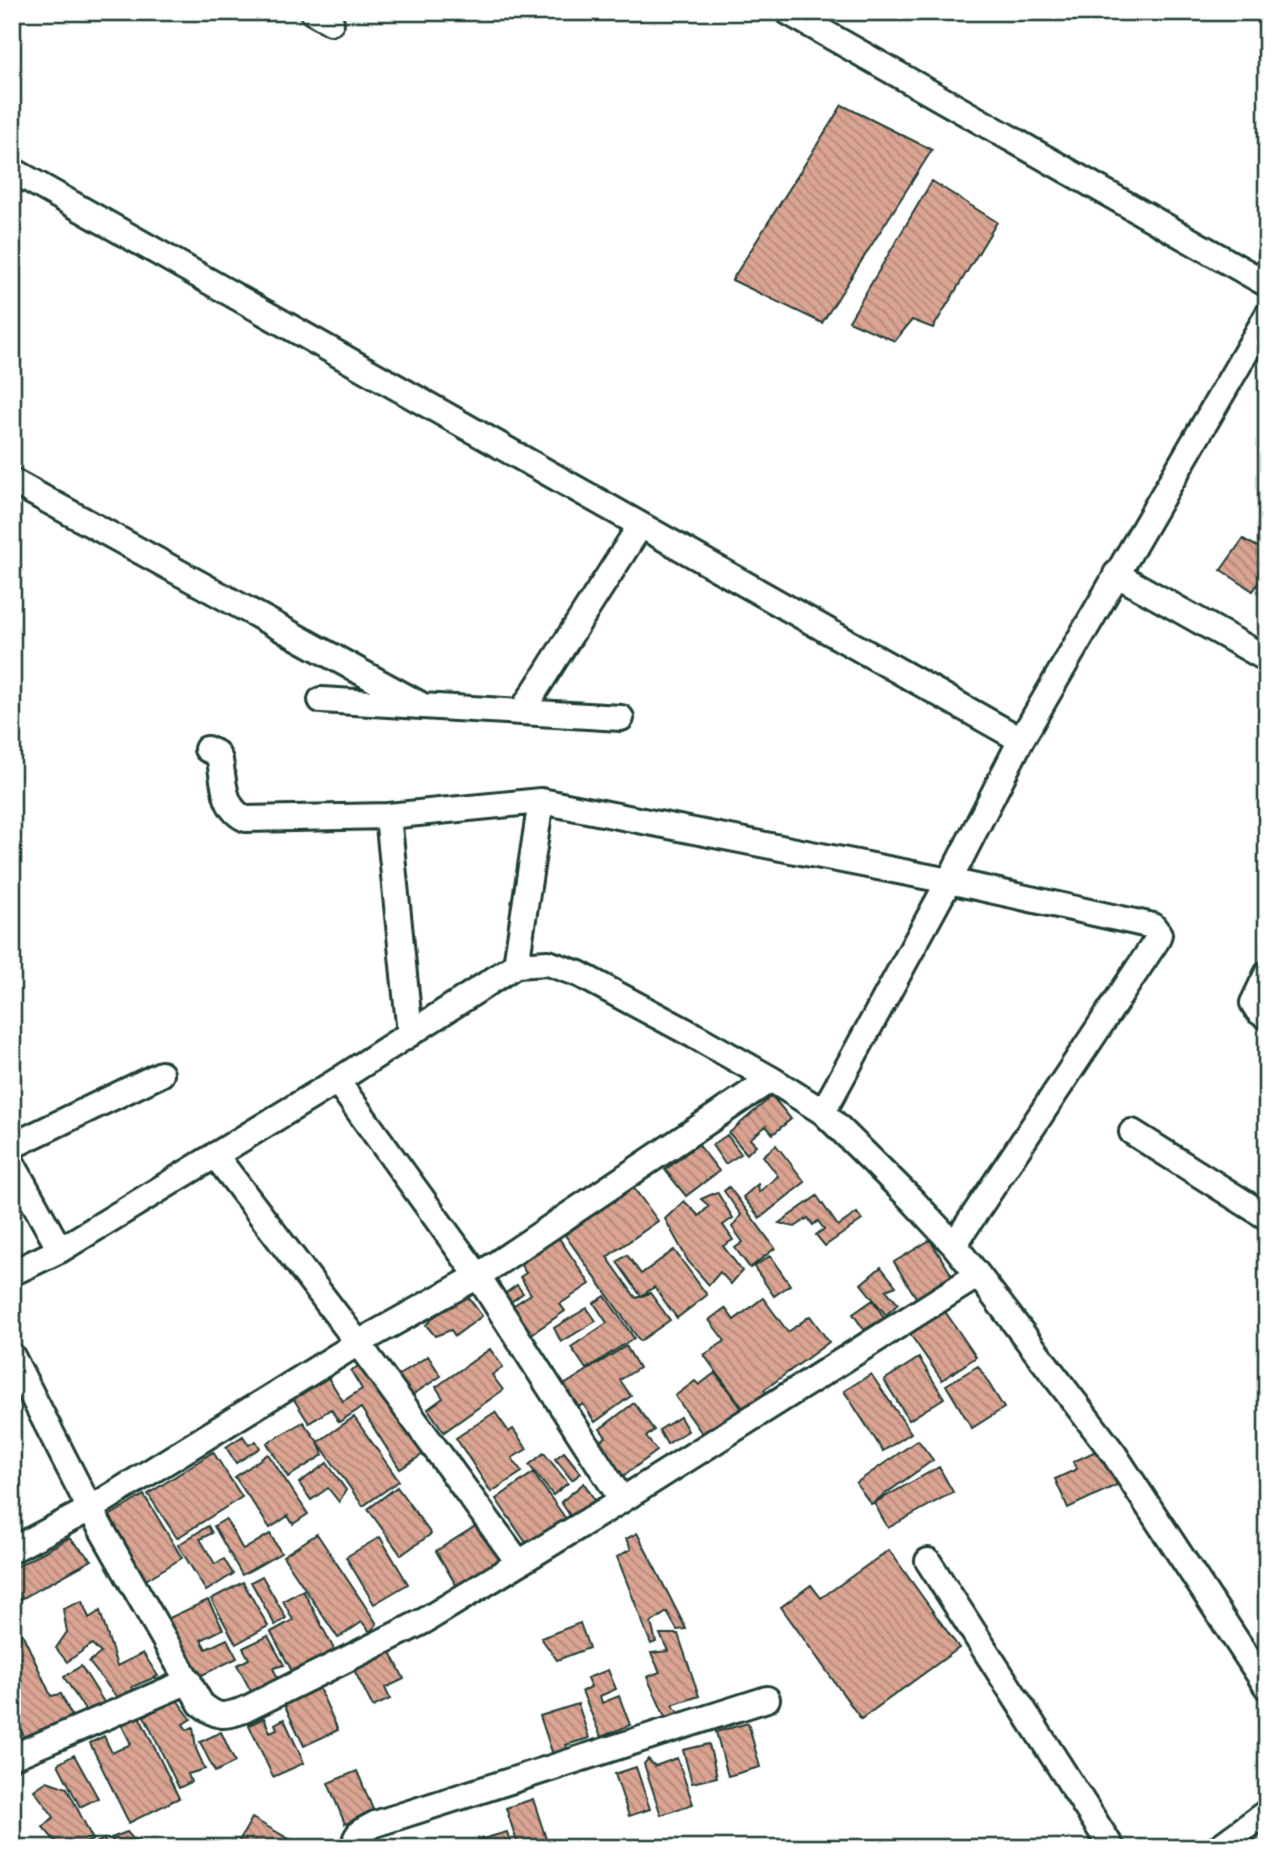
<svg xmlns="http://www.w3.org/2000/svg" width="1279" height="1860" font-family="Kalam,sans-serif">
	<style>
		.building { fill: url(#building-back-hatch); stroke: #1f3d34; stroke-width: 2 }
		.lines { fill: none; stroke-linecap: round; stroke-linejoin: round }
		.minor-casing { stroke: #1f3d34; stroke-width: 30 }
		.minor { stroke: #fff; stroke-width: 24 }
	</style>
	<defs>
		<pattern id="building-back-hatch" width="6" height="6" patternUnits="userSpaceOnUse" patternTransform="scale(1.75)"><rect width="6" height="6" fill="#dba493"/><path d="M-1 5l2 2M0 0l6 6M5-1l2 2" fill="none" stroke="#b18779"/></pattern>
	</defs>
	<rect width="100%" height="100%" fill="#fff"/>
	<filter id="ink" filterUnits="userSpaceOnUse"><feTurbulence type="fractalNoise" baseFrequency=".0143" numOctaves="2"/><feDisplacementMap in="SourceGraphic" scale="14" xChannelSelector="R" yChannelSelector="G"/><feConvolveMatrix kernelMatrix="1 2 1 2 8 2 1 2 1" color-interpolation-filters="sRGB"/></filter>
	<g filter="url(#ink)">
		<path class="building" d="M842,105l90,45 -110,173 -90,-43z
			M932,181l65,41 -64,106 -21,-8 -17,21 -46,-20z
			M1243,539l24,13v17l-14,22 -32,-21z
			M772,1096l19,23 -18,15 -7,-8 -16,13 6,6 -9,9 -18,-21z
			M727,1135l14,19 -16,10 -13,-19z
			M698,1144l21,27 -33,25 -21,-26z
			M776,1145l29,37 -45,36 -17,-21 15,-13 1,8 19,-16 -15,-20z
			M633,1187l25,34 -51,36 29,41 14,-5 20,27 -30,21 -75,-106z
			M729,1187l46,61 -25,20 -15,-20 8,-6 -11,-15 9,-12 -17,-24z
			M717,1192l16,26 -10,7 10,15 -10,6 19,25 -11,13 -11,-12 -11,13 -21,-24 -23,-42 19,-18 15,15 10,-10 -8,-7z
			M817,1196l21,30 19,-13 5,7 -37,26 -9,-11 8,-6 -6,-8 -5,4 -5,-7 -13,9 -16,-4z
			M557,1235l33,49 -30,20 5,7 -38,26 -19,-28 23,-15 -11,-17 6,-4 -8,-12z
			M930,1240l28,45 -36,22 -28,-45z
			M674,1250l33,45 -30,23 -23,-31 -13,9 -24,-34 10,-7 14,19z
			M770,1256l20,29 -16,11 -20,-29z
			M881,1267l15,19 -10,4 12,14 -12,11 -25,-31z
			M517,1285l6,8 -15,11 -6,-8z
			M461,1287l21,29 -27,20 -4,-6 -16,6 -9,-11z
			M605,1296l29,42 -48,31 -15,-22 36,-24 -13,-20z
			M763,1298l25,34 22,-16 19,26 -65,48 9,12 -22,17 -47,-64 21,-14 -16,-21 16,-12 9,12z
			M873,1300l11,18 -20,12 -11,-16z
			M587,1308l9,13 -35,21 -7,-14z
			M944,1310l32,47 -34,23 -32,-46z
			M626,1346l13,22 -19,12 11,16 -36,26 -12,-18 -12,8 -15,-22z
			M490,1349l13,18 -11,8 11,15 -59,42 -16,-23 15,-11 -7,-11z
			M428,1356l13,20 -32,21 -13,-20z
			M919,1358l25,40 -35,22 -25,-40z
			M366,1361l59,92 -25,16 -39,-61 -22,14 -8,-13 -22,14 -16,-25 34,-22 16,25 19,-12 -11,-18z
			M978,1366l26,42 -32,20 -26,-43z
			M715,1373l33,44 -38,27 -35,-48 20,-15 4,4z
			M871,1374l40,59 -28,18 -39,-60z
			M634,1403l20,27 -8,7 11,14 -34,25 -25,-33 8,-6 -6,-8z
			M495,1412l14,20 4,-3 14,20 -15,9 10,14 -31,20 -35,-54z
			M354,1417l45,64 -36,25 -45,-64z
			M680,1417l8,14 -21,13 -8,-14z
			M303,1422l15,20 5,13 -35,22 -21,-34z
			M243,1436l6,9 7,-4 4,7 -24,15 -10,-16z
			M918,1440l15,20 -62,44 -15,-21z
			M1106,1446l17,36 -55,26 -13,-29 22,-10 -4,-7z
			M213,1452l29,45 -65,41 -29,-44z
			M564,1452l17,21 -9,7 -17,-21z
			M544,1453l24,30 -15,12 -24,-30z
			M268,1454l40,60 -15,10 -5,-8 -18,12 -35,-51z
			M327,1463l19,27 -7,12 -11,-14 -17,12 -12,-17z
			M939,1467l14,25 -65,36 -14,-25z
			M533,1473l36,50 -38,27 -35,-51z
			M584,1483l12,19 12,-8 -33,29 -14,-21z
			M397,1487l34,47 -30,21 -33,-46z
			M144,1495l38,63 -43,26 -38,-63z
			M226,1519l17,31 27,-16 11,19 -39,22 -28,-49z
			M479,1524l24,39 -44,27 -23,-39z
			M208,1526l4,7 -12,6 15,25 9,-5 9,15 -27,17 -28,-46z
			M637,1533l49,96 -9,1 -10,-18 -16,11 5,19 -5,2 -34,-87 14,-8 -5,-10z
			M317,1534l60,90 -7,8 -8,-10 -24,16 -55,-82z
			M380,1537l28,47 -34,20 -28,-47z
			M69,1538l23,22 -80,44v-35z
			M889,1550l70,98 -98,71 -80,-112 30,-22 10,13z
			M262,1576l24,42 -11,7 -24,-43z
			M243,1582l25,44 -32,18 -25,-45z
			M303,1590l34,65 -42,22 -24,-45 22,-12 -10,-19z
			M208,1600l15,29 -22,11 5,9 21,-10 10,19 -43,21 -29,-59z
			M82,1601l7,17 11,-7 17,55 26,-13 15,23 -26,11 5,6 -18,7 -30,-38 12,-9 -9,-9 -25,18 -11,-14 11,-16 -4,-23z
			M580,1623l9,25 -32,12 -16,-22z
			M22,1633l29,63 10,-2 14,29 -47,22 -9,-19 -7,3v-91z
			M660,1634h18l21,62 -27,9 8,9 -14,5 -19,-42 13,-5 -9,-19 17,-2z
			M268,1636l16,29 -11,3 6,13 -26,14 -16,-30 12,-6 -6,-11z
			M390,1650l14,29 -19,9 5,11 -17,8 -20,-39z
			M81,1666l26,41 -17,11 -26,-41z
			M608,1670l8,19 -16,7 2,7 17,-7 11,29 -29,12 -19,-46 9,-4 -4,-9z
			M318,1686l20,44 -34,16 -21,-44z
			M177,1700l14,19 -8,5 4,6 6,-3 3,22 9,20 -17,5 3,8 -12,6 -35,-72z
			M578,1704l11,34 -23,7 3,8 -15,5 -14,-42z
			M139,1716l40,82 -50,25 -39,-80 14,-7 8,17 19,-9 -10,-20z
			M264,1718l6,14 7,-3 -2,-5 9,-5 20,44 -31,14 -24,-52z
			M748,1723l12,44 -32,9 -12,-44z
			M221,1732l14,30 -20,10 -15,-30z
			M709,1744l8,33 -25,6 -9,-33z
			M74,1755l24,43 -18,9 -22,-43z
			M677,1758l16,46 -32,11 -17,-51 4,-5 7,7z
			M636,1767l14,42 -21,7 -14,-42z
			M357,1771l17,41 -29,12 -17,-41z
			M47,1781l20,7 26,52 -21,8h-11l-18,-21 11,-10 -20,-27z
			M533,1799l16,49h-30l-13,-40z
			M252,1818l37,21 -4,9h-50z
			M127,1832l8,9 6,-3 -10,8 1,2h-46l18,-9 3,6h8l-4,-7z
			M507,1832l5,16h-31l-2,-8z"/>
		<g class="lines">
			<g class="minor-casing">
				<path id="minor" d="M313,12l18,10
					M788,12l479,272
					M12,170l1009,570
					M12,481l409,224
					M1116,574l151,85
					M321,700l300,18
					M522,711l118,-185
					M207,749l9,4 4,7c4,23 3,49 26,59l142,-3 153,-15 408,80 204,45 6,8 -2,6 -203,305
					M388,816l22,218
					M516,965l25,-164
					M1267,974l-14,29 5,8 9,6
					M337,1081l141,195 144,224
					M823,1112l126,-231 72,-141 246,-424
					M1132,1132l135,85
					M12,1146l149,-72
					M215,1155l143,188 161,220
					M12,1163l48,87
					M12,1273l48,-23 277,-169 179,-116 32,-2 31,11 116,62 76,43 52,33 90,89 41,44 24,30 136,179 153,233
					M12,1356l78,153 111,195c17,14 22,13 43,6l180,-89 198,-121 356,-225
					M12,1550l78,-41 268,-166 120,-67 293,-197
					M928,1561l184,287
					M12,1757l177,-76
					M359,1848l-3,-10 4,-6 15,-8 392,-125
					M1218,1848l49,-36"/>
			</g>
			<use href="#minor" class="minor"/>
		</g>
	</g>
	<rect width="1279" height="1860" fill="none" stroke="#fff" stroke-width="42"/>
	<rect x="21" y="21" width="1237" height="1818" fill="none" stroke="#1f3d34" stroke-width="2.5" filter="url(#ink)"/>
</svg>
